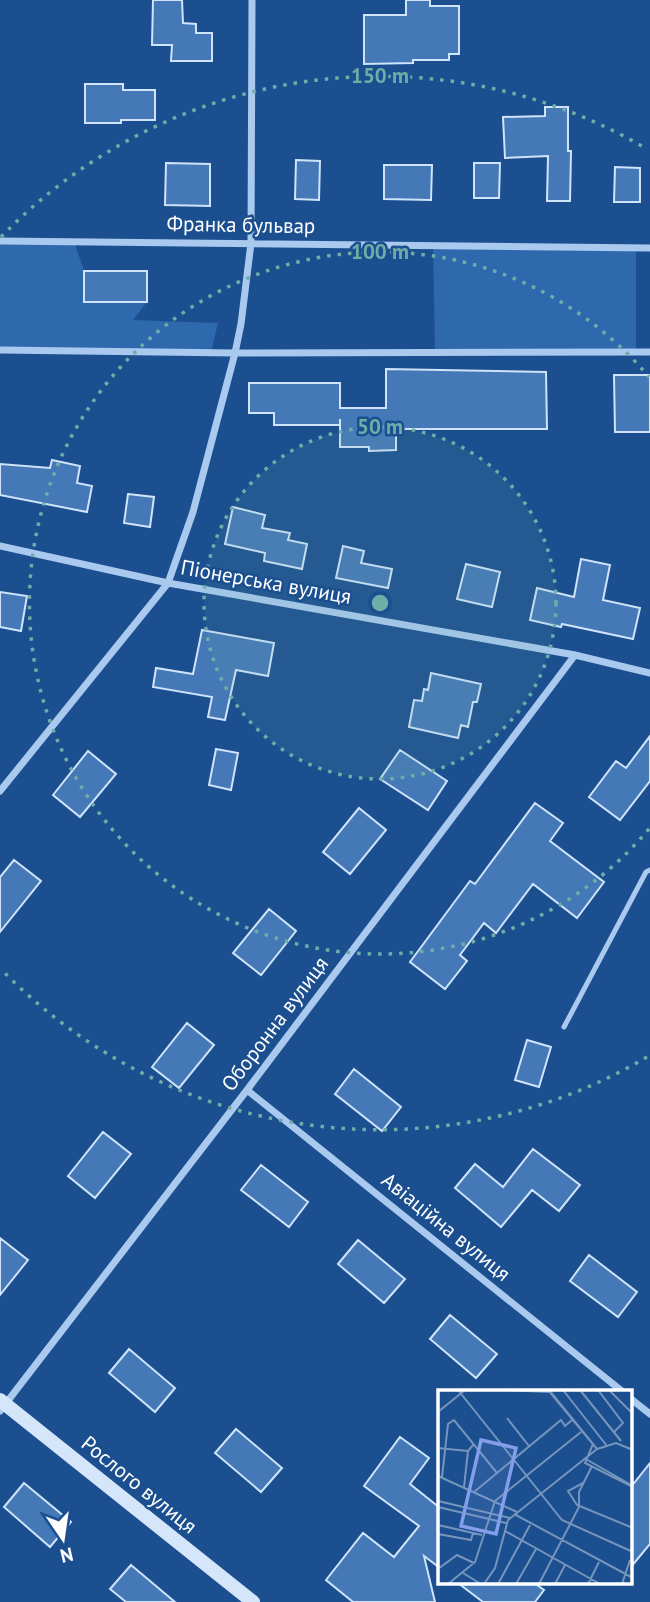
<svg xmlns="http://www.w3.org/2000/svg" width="650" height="1602" font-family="'PT Sans',sans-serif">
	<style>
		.green { fill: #2e69ad }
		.building { fill: #4478b7; stroke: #cfe3fa; stroke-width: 2 }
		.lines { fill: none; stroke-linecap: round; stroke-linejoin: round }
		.lane { stroke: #a9c9ee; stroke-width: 5 }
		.street { stroke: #a9c9ee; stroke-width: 7 }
		.secondary { stroke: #d6e6fa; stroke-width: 14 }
		.ring { fill: none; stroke: #6fada8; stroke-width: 3.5; stroke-dasharray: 3.5 7 }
		.labels { text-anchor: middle; stroke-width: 5; stroke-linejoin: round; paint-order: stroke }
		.street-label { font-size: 21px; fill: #fff; stroke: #1b4f8f }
		.inset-road { fill: none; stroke: #7695bc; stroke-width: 2 }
		.view { fill: #839eea; fill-opacity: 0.15; stroke: #839eea; stroke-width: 3.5 }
		.inset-edge { fill: none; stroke: #fff; stroke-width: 3.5 }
		.centre { fill: #6fada8; stroke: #1b4f8f; stroke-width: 3.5 }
		.ring-label { font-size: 21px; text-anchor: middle; font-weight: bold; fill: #6fada8; stroke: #1b4f8f; stroke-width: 5; stroke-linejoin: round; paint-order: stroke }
	</style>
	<rect width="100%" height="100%" fill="#1b4f8f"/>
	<path class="green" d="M0,241h74l10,30v31h63l-14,18 85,3 -7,29 -211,-2z
		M433,245l203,3v104h-201z"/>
	<path class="building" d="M153,0h29l1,23 13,1v9h16v28h-41l1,-16h-20z
		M406,0h24v6h29v48h-10v6h-36v3l-49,1v-49h42z
		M85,84h38v6h32v30h-34v3h-36z
		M545,107h23v44h3l-1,50h-23l1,-45 -43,2 -2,-41 42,-1z
		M296,160l24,1 -1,39 -24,-1z
		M166,163l44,1v42l-45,-1z
		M474,163h26l-1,35h-25z
		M384,165h48l-1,35 -47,-1z
		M615,167l25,1v34h-26z
		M84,271h63v31h-63z
		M386,369l160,3 1,57h-151v21l-27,1v-4h-29v-28v6h-66v-12h-25v-30h91v25h46z
		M614,375h36v57h-35z
		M52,460l28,6 -3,17 15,3 -5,26 -87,-17v-31l50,4z
		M128,494l26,3 -4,30 -26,-4z
		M233,507l32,8 -3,13 28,5 -2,7 19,4 -5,25 -38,-8 1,-8 -40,-9z
		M343,546l21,5 -3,12 31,6 -4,19 -52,-10z
		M581,559l29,6 -7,35 37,8 -7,31 -71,-15 -1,3 -31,-7 7,-32 37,9z
		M466,564l34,8 -8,35 -35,-8z
		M0,592l27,4 -6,35 -21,-4z
		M202,630l72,13 -6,33 -32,-6 -11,50 -17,-3 4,-20 -59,-10 3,-19 37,6z
		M431,673l50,11 -4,18h-4l-5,25 -7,-2 -3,13 -49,-11 5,-27 8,1 2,-12 4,1z
		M650,736v45l-30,39 -31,-23 27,-36 10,7z
		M216,749l22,4 -7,37 -22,-5z
		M400,750l47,31 -19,29 -48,-31z
		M88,751l28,23 -36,43 -27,-22z
		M535,803l28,20 -13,18 54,41 -27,36 -44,-34 -37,49 -12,-10 -24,32 7,6 -22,28 -35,-27 60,-81 5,3z
		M359,808l27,22 -36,44 -27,-22z
		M14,860l27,21 -41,51v-55z
		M269,909l27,22 -35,44 -28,-22z
		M187,1023l27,22 -35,43 -27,-21z
		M527,1040l24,7 -12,40 -24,-7z
		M354,1069l47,38 -19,24 -47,-37z
		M103,1132l28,22 -36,44 -27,-22z
		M533,1149l47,36 -21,26 -27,-21 -31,37 -46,-39 20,-24 28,23z
		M261,1165l47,37 -19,25 -48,-37z
		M0,1238l28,22 -28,35z
		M358,1240l47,39 -21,24 -46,-39z
		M589,1255l48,37 -19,25 -48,-36z
		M450,1315l47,39 -21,24 -46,-39z
		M129,1349l46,39 -20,24 -46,-39z
		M236,1429l46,39 -21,24 -46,-39z
		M400,1437l29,21 -19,26 30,24v60l-16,-12 11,46h-82l-27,-22 37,-47 31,24 25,-31 -55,-40z
		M650,1463v81l-19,23v-80z
		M24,1483l47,39 -21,25 -46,-40z
		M131,1565l44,37h-49l-16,-13z
		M458,1583h76l10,7 -9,12h-52z"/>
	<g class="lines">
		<path class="lane" d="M564,1027l82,-155 4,-2"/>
		<path class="street" d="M0,241l650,7
			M0,350l235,3 415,-1
			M0,546l168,37 407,72 75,18
			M0,791l168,-208 25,-71 42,-159 6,-29 10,-81 1,-243
			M247,1090l376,302
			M631,1399l19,15
			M0,1411l247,-321 328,-435"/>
		<path class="secondary" d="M0,1400l253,202"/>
	</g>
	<circle cx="380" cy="603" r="176" fill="#6fada8" fill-opacity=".12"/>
	<g class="ring">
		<circle cx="380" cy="603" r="176"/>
		<path d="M649 829A351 351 0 1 1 649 377"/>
		<path d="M647 1057A527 527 0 0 1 1 969M1 237A527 527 0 0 1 647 149"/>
	</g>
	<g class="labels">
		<g class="street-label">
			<text transform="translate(241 225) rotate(1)" y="7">Франка бульвар</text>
			<text transform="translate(266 582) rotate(10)" y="7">Піонерська вулиця</text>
			<text transform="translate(275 1024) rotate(-53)" y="7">Оборонна вулиця</text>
			<text transform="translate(446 1227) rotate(39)" y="7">Авіаційна вулиця</text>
			<text transform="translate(139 1485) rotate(39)" y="7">Рослого вулиця</text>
		</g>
	</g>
	<g transform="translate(438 1390)">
		<rect width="194" height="194" fill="#1b4f8f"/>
		<path class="inset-road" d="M20,0l104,130 71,32M65,0l46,2M110,0l49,59 19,-6 17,7M111,0l44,54 -8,19 48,24M125,0l44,56M142,0l41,51M160,0l25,33 -10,10M171,0l24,24M0,22l27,-22M69,28l22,28M0,58l30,3M146,68l49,28M0,86l79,36M4,87l6,-53 6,-4 43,53M145,93l-15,8 9,14 56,23M26,97l4,-36 6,-7M36,102l87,-72 4,6 7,-6M0,111l72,17M0,117l68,16M76,124l119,64M0,135l44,10M67,141l95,53M0,144l33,6 2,-7M0,179l19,-14 17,8M25,183l18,11M10,194l27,-22 20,-61 86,-69M46,194l11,-16 13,-48 89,-71M60,194l32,-59M78,194l20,-35M101,194l40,-77v-15l13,-26M117,194l10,-19M150,194l11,-22M184,194l8,-24"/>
		<path class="view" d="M43,50l35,8 -20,86 -35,-8z"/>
		<rect width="194" height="194" class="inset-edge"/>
	</g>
	<circle cx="380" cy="603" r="10" class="centre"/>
	<g class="ring-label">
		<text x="380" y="83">150 m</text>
		<text x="380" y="259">100 m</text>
		<text x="380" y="434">50 m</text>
	</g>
	<g transform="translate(63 1539) rotate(167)" stroke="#1b4f8f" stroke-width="5" paint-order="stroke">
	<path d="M0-5L12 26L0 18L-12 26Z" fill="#ffffff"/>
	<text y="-10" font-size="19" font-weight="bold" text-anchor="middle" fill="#ffffff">N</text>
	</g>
</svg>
